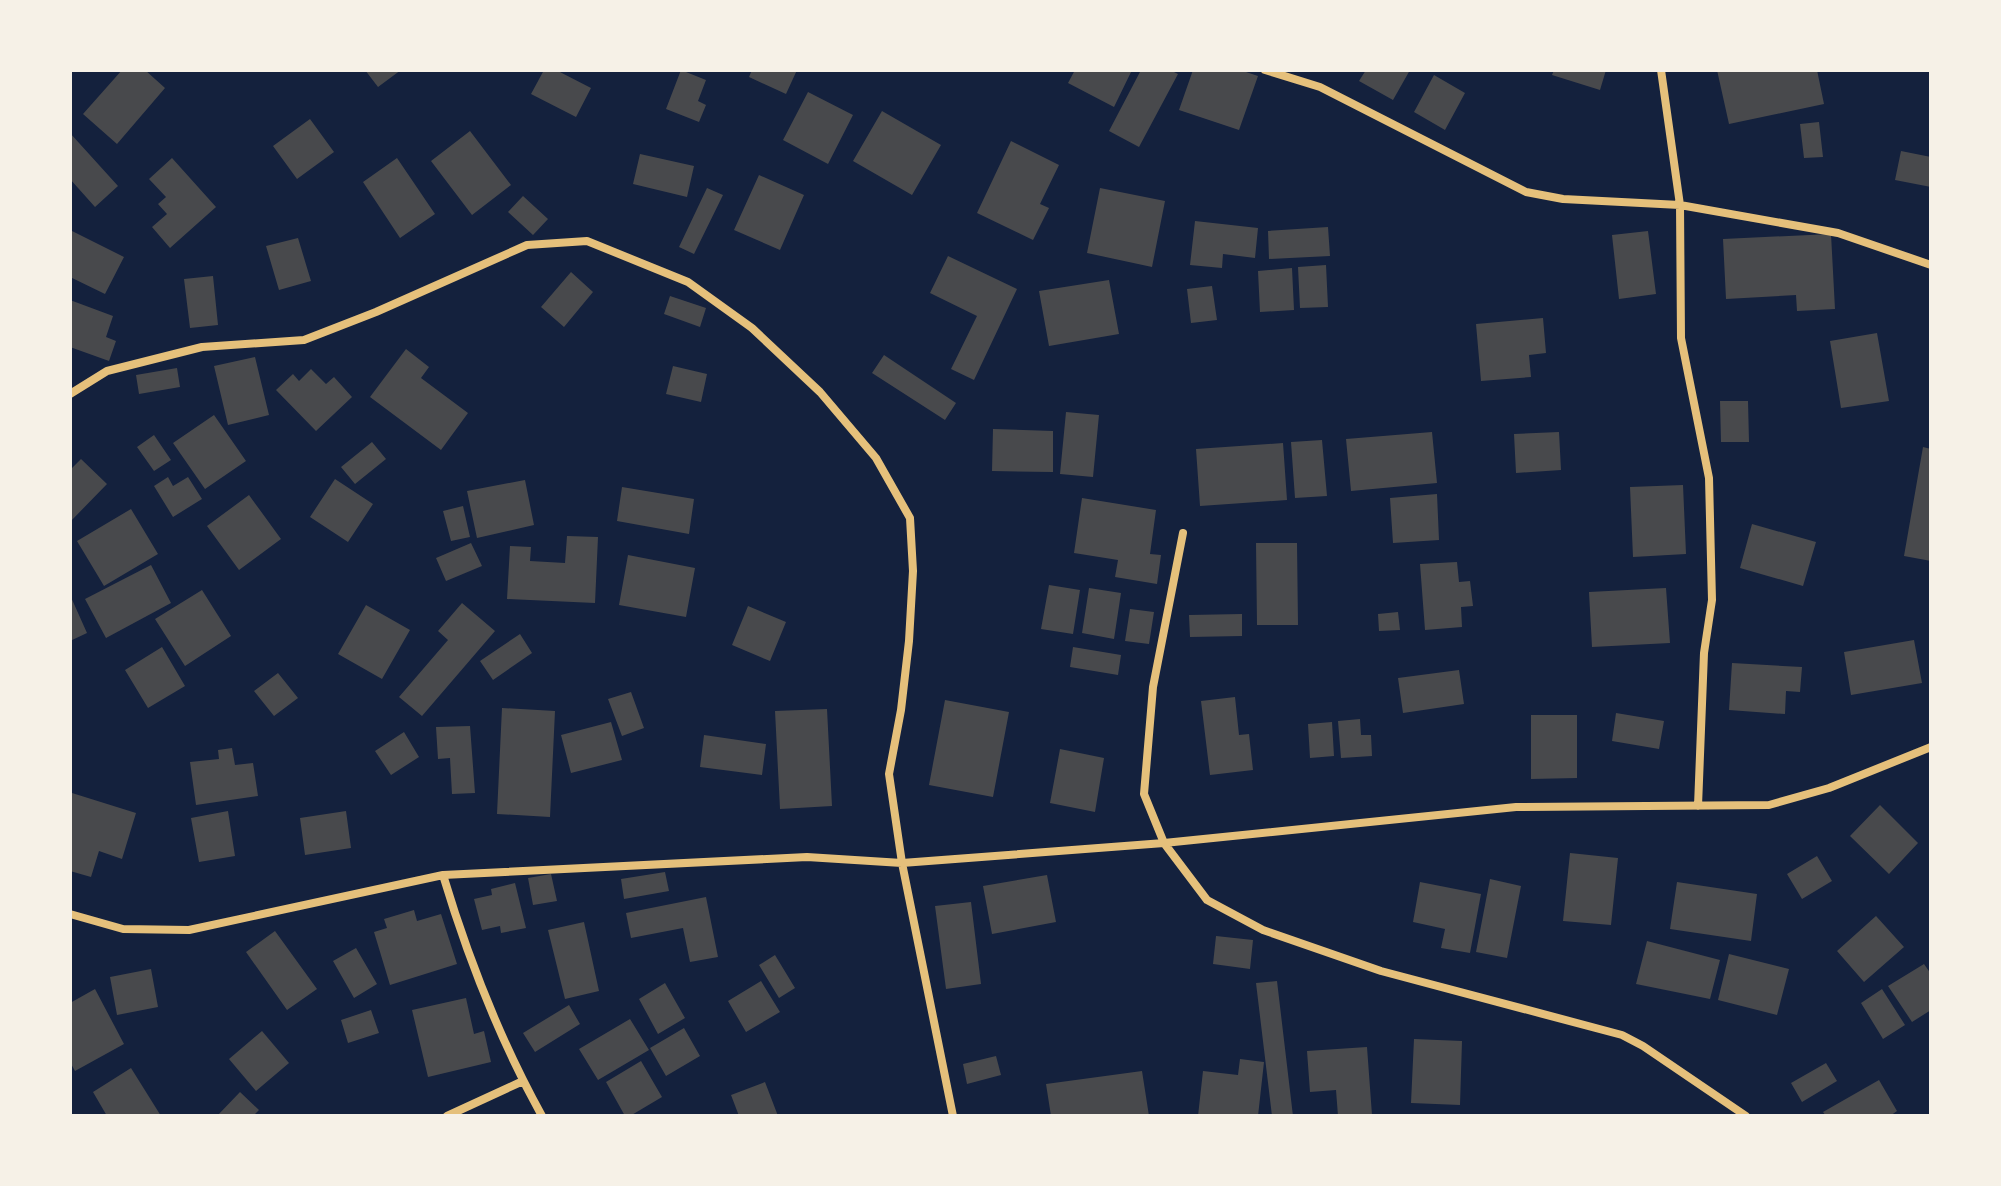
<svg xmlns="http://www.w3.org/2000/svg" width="2001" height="1186" font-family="'Work Sans',sans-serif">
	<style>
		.building { fill: #48494c }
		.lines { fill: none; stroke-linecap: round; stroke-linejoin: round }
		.minor { stroke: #e5c07b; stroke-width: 8 }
	</style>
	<rect width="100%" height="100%" fill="#14213d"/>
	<path class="building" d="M122,70h23l20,18 -48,56 -34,-30z
		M365,70h36l-23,17z
		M544,70h12l35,18 -15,29 -45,-23z
		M681,70l25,10 -8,21 8,4 -7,17 -33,-13z
		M752,70h45l-11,24 -37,-17z
		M1075,70h57l-18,37 -46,-24z
		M1141,70h29l8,4 -39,73 -30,-16z
		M1193,70h47l18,6 -19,54 -60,-20z
		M1366,70h44l-17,30 -34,-19z
		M1554,70h52l-6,20 -48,-15z
		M1717,70h100l7,34 -95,20z
		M1434,75l31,18 -20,37 -31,-18z
		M808,92l45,23 -25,49 -45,-24z
		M882,111l59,34 -29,50 -59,-34z
		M310,119l24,33 -37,27 -24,-33z
		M1819,122l4,35 -19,1 -4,-34z
		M470,131l41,54 -39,30 -41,-54z
		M70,133l48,53 -23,21 -25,-28z
		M1011,141l48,24 -19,39 9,4 -16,32 -56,-27z
		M1901,151l30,6v30l-36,-7z
		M640,154l54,12 -7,31 -54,-13z
		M172,158l44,49 -46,41 -18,-21 15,-13 -9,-10 8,-7 -17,-18z
		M397,158l38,56 -35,24 -37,-56z
		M759,175l45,20 -24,55 -46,-20z
		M707,188l16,7 -29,59 -15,-7z
		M1100,188l65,13 -13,66 -65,-14z
		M523,196l25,23 -15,16 -25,-23z
		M1195,221l63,7 -3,30 -32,-4 -1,14 -32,-3z
		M1328,227l2,29 -61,3 -1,-28z
		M70,230l54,27 -19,37 -35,-17z
		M1648,231l8,63 -37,5 -7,-64z
		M1831,234l4,75 -38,2 -1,-16 -70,4 -3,-60z
		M298,238l13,43 -32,9 -13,-44z
		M948,256l69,33 -43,91 -23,-11 26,-53 -47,-23z
		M1326,265l2,42 -28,1 -2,-41z
		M1292,268l2,42 -34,2 -2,-41z
		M571,272l22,20 -29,35 -23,-20z
		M213,276l5,49 -28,3 -6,-49z
		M1109,280l10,54 -70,12 -10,-55z
		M1212,286l5,34 -26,3 -4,-34z
		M670,296l36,12 -6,19 -36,-13z
		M70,300l43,16 -7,21 10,4 -7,20 -39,-14z
		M1543,318l3,35 -17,2 2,22 -50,4 -5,-57z
		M1877,333l12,68 -48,7 -11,-67z
		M406,349l23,18 -8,11 47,35 -27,37 -71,-53z
		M884,355l72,48 -11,17 -73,-47z
		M255,357l14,58 -41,10 -14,-59z
		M673,366l34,8 -6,28 -35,-8z
		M177,368l3,19 -41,7 -3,-19z
		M311,369l15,15 8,-7 18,20 -36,34 -40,-41 17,-16 6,7z
		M1720,401h28l1,41h-28z
		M1066,412l33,3 -6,62 -33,-3z
		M214,415l32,46 -41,28 -32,-46z
		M993,429l60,2v41l-61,-1z
		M1432,432l5,51 -86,8 -5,-52z
		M1559,432l2,38 -45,3 -2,-39z
		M154,435l17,25 -17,11 -17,-24z
		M1322,440l5,56 -32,2 -4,-56z
		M372,442l14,17 -31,25 -14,-17z
		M1283,443l4,57 -87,6 -4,-57z
		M1923,447l8,2v112l-27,-5z
		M81,459l26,25 -37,38v-52z
		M168,477l5,9 15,-9 14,22 -29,18 -19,-31z
		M335,479l38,25 -25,38 -38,-25z
		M525,480l9,45 -57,13 -10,-47z
		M1683,485l3,69 -53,3 -3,-70z
		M622,487l72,12 -5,35 -72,-13z
		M1437,494l2,46 -46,3 -3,-45z
		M249,495l32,44 -42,31 -32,-44z
		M1082,498l74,12 -6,44 11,1 -4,29 -42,-7 3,-17 -44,-7z
		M463,506l7,31 -19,4 -8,-30z
		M131,509l27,45 -54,32 -27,-45z
		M1752,524l64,18 -13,44 -63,-18z
		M567,536l31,1 -3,66 -88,-4 3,-53 21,1 -1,14 35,2z
		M471,543l11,23 -36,15 -10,-23z
		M1256,543h41l1,82h-41z
		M628,555l67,13 -9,49 -67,-12z
		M1457,562l2,20 11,-1 3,25 -12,1 1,20 -37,3 -5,-66z
		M151,565l20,38 -65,35 -21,-39z
		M1049,585l31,5 -7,44 -32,-5z
		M1089,588l32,5 -7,46 -32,-6z
		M1666,588l4,55 -78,4 -3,-55z
		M202,590l29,46 -46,30 -30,-47z
		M70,595l17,38 -17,8z
		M462,603l33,28 -73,85 -23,-19 49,-57 -10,-9z
		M366,605l44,25 -28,49 -44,-25z
		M748,606l38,16 -16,39 -38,-16z
		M1130,609l24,3 -5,32 -24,-3z
		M1398,612l2,18 -21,1 -1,-17z
		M1242,614v22l-52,1 -1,-22z
		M520,634l12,19 -39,27 -13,-19z
		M1914,640l8,43 -71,12 -7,-43z
		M162,647l23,39 -37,22 -23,-38z
		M1073,647l48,8 -3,20 -48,-8z
		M1732,663l70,4 -2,25 -14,-1 -1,23 -56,-4z
		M1459,670l5,34 -61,9 -5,-35z
		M278,673l20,25 -24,18 -20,-25z
		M631,692l13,36 -22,8 -14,-37z
		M1235,697l4,38 10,-1 4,36 -43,5 -9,-74z
		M945,700l64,12 -16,85 -64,-12z
		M502,708l53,3 -5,106 -53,-3z
		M827,709l5,97 -52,3 -5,-98z
		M1616,713l48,8 -5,28 -47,-8z
		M1531,715h46v63l-46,1z
		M1360,719l1,16h10l1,21 -31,2 -3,-37z
		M611,722l11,38 -51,13 -10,-38z
		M1332,722l2,34 -24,2 -2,-34z
		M470,726l5,67 -23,1 -2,-36 -12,1 -2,-32z
		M404,732l15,25 -28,18 -16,-24z
		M704,735l62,9 -4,31 -62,-8z
		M232,748l3,17 18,-2 5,33 -62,9 -6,-43 29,-3 -1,-9z
		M1060,749l44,9 -9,54 -45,-9z
		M72,793l64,20 -14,46 -23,-8 -8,26 -21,-6v-70z
		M1880,805l38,38 -29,31 -39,-38z
		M228,811l7,45 -36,6 -8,-44z
		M346,811l5,37 -46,7 -5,-37z
		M1570,853l48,5 -7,67 -48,-4z
		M1817,856l15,25 -30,18 -15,-25z
		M665,872l4,19 -45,8 -3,-20z
		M551,874l6,27 -24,4 -5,-27z
		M1047,875l9,47 -64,12 -9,-48z
		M1490,879l31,7 -14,72 -31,-6z
		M1420,882l61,12 -11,59 -29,-5 4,-19 -32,-7z
		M1677,882l80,12 -6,47 -81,-12z
		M515,883l11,45 -25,5 -1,-7 -18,4 -8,-31 18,-4 -1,-6z
		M706,897l12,60 -28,5 -7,-34 -52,10 -5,-25z
		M971,902l10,82 -35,5 -11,-83z
		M414,910l3,11 24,-7 16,50 -67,21 -16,-53 13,-4 -3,-9z
		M1876,916l28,31 -40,35 -27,-31z
		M584,922l15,69 -34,8 -17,-69z
		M275,931l42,58 -30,21 -41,-58z
		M1216,936l37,4 -3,29 -37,-5z
		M1647,941l73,19 -10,39 -74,-15z
		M356,948l21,36 -23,14 -21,-37z
		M1729,954l60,15 -12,46 -59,-15z
		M775,955l20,33 -16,10 -20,-33z
		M1924,964l7,10v36l-19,12 -24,-36z
		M151,969l7,38 -41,8 -7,-38z
		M761,981l19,31 -34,20 -18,-31z
		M1277,981l16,135h-21l-16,-133z
		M665,983l20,35 -27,16 -19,-35z
		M95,989l29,55 -49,27 -5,-9v-59z
		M1882,989l23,36 -22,14 -22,-36z
		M466,998l8,36 10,-3 7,31 -63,15 -16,-67z
		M569,1005l11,19 -45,28 -12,-19z
		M371,1010l8,23 -31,10 -7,-23z
		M630,1019l19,31 -51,30 -19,-31z
		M684,1028l16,28 -34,20 -16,-28z
		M262,1031l27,32 -33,28 -27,-32z
		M1414,1039l48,2 -2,64 -49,-2z
		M1367,1047l5,68 -34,1 -2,-26 -26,2 -3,-41z
		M996,1056l5,19 -34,9 -4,-20z
		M1240,1059l24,3 -6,54h-60l5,-45 35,4z
		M641,1061l21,36 -32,19h-5l-19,-34z
		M1826,1063l11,18 -35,21 -11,-19z
		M131,1068l30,48h-54l-14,-24z
		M1142,1071l7,45h-98l-5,-32z
		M1879,1080l18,31 -7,5h-64l-3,-4z
		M765,1082l13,34h-39l-8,-21z
		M240,1092l19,18 -6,6h-36z"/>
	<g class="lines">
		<path class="minor" d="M1265,70l55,17 206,105 37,7 117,6 158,28 93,32
			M1661,70l19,135 1,133 28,140 3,122 -8,53 -6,153
			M70,394l37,-23 95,-24 102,-7 72,-28 151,-67 60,-4 101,41 64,46 68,64 56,66 34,60 3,53 -4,70 -8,69 -12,64 13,89 51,253
			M1183,533l-30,154 -9,107 20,49 43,57 56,30 118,41 241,64 21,11 103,70
			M443,875c25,83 57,165 99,241
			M70,914l53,15 66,1 254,-55 364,-18 95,6 262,-20 352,-36 253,-2 60,-17 102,-41
			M447,1116l76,-35"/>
	</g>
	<rect width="2001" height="1186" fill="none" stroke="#f6f1e7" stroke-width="144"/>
</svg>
